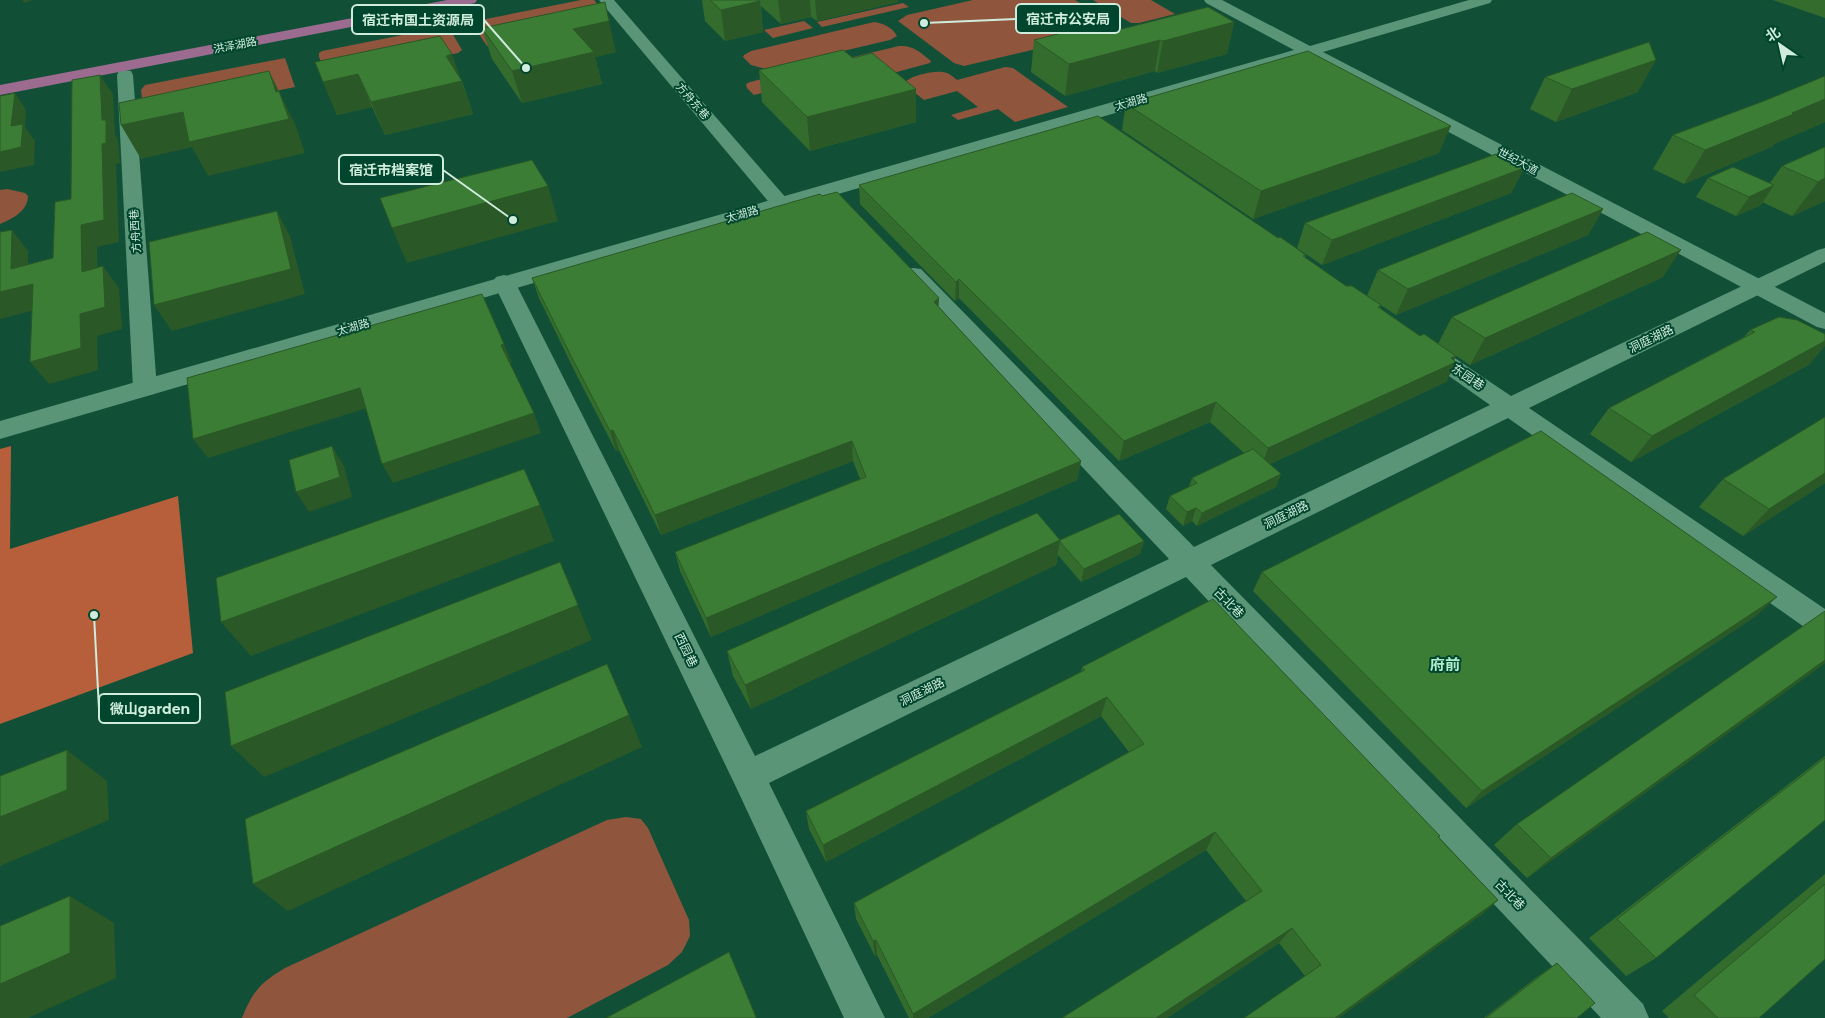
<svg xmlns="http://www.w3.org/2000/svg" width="1825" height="1018" font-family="Montserrat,'Noto Sans SC',sans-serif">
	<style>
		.green { fill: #90553d }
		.forest { fill: #b75f3b }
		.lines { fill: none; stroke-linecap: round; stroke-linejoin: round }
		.minor { fill: #5a9578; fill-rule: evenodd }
		.tertiary { fill: #5a9578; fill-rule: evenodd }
		.primary { fill: #9b6b90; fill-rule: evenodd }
		.wall { fill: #346c2e }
		.shaded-wall { fill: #2a5826 }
		.building { fill: #3c7d36; stroke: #2a5826 }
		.labels { text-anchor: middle; stroke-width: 4; stroke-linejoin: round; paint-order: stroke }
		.far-street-label { font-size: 11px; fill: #cfecdc; stroke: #00452d }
		.street-label { font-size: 12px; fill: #cfecdc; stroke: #00452d }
		.quarter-label { font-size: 15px; font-weight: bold; fill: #b1eece; stroke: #00452d }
		.leader { fill: none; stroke: #cfecdc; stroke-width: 2 }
		.callout-dot { fill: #cfecdc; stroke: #00452d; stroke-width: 2 }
		.callout { fill: #00452d; stroke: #cfecdc; stroke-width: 2 }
		.callout-label { font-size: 14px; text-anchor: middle; font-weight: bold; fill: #cfecdc }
	</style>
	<rect width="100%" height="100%" fill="#115037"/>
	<path class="green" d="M581,0h13l16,20 -123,26 -16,-24z
		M973,0h102l42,25 -1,3 -12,5 -140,33 -10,-3 -56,-42 9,-6z
		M1093,0h58l24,14 -36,9h-8z
		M903,3l6,4 -87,20 -5,-5z
		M804,21l9,7 -40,10 -9,-8z
		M874,22c9,1 19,6 23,14l-7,4 -124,29 -15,-4 -8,-8 1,-2 7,-4z
		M448,26l14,24 -4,3 -129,27 -10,-23v-4l3,-2z
		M899,46c14,-1 21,6 32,15l-1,2 -37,10 -15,-9 -124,31 -7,-7 -1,-4 4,-2z
		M285,58l10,29 -145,30 -6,-1 -3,-26 4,-5z
		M1005,67l8,1 55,39 -53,15 -17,-13 -40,11 -7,-5 27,-8 -21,-16 -33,9 -20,-16c4,-8 29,-13 38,-12 6,0 10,4 15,8z
		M7,189l18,4 3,3c0,15 -16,23 -28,28v-34z
		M626,817l15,2 7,9 41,92 1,16 -8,16 -14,13 -101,53h-325c11,-27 18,-35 43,-50l322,-148z"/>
	<path class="forest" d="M11,446l-1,103 168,-53 15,157 -193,71v-275z"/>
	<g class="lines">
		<path class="minor" d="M599,0h15l173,199 3,4 -3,4 -7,2 -7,-2z
			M125,70l6,1 2,4 24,313 -3,6 -9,2 -9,-2 -3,-6 -16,-313 2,-4z
			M1825,248v14l-296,146 296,201v28l-11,-3 -306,-216 -297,147 432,439 6,14h-48l-415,-441 -417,206 116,235h-41l-108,-231 -243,-505 3,-5 8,-2 8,2 3,5 240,474 414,-197 -264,-280 -3,-5 3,-5 8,-1 8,1 273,278 296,-142 -75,-53 -4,-5 4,-5 8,-2 8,2 80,54 307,-146z"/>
		<path class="tertiary" d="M1204,0h18l88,46 159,-46h23l-2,3 -167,49 502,261v16l-8,-2 -510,-270 -1307,382v-18l1294,-371 -88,-47z"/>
		<path class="primary" d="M447,0h30l-2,3 -5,1 -470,91v-10z"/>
	</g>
	<path class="wall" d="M702,0h196v2l-81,19 -6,-4 -30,7 -20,-18 2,26 -38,9 -20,-20z
		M1773,0h52v18z
		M1234,22l-7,32 -70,19 -2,-2 -90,25 -34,-24 3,-32 80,-9z
		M482,28l134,24 -21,5 7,27 -80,19 -30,-44z
		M853,58l63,31v33l-106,29 -48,-49 -3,-32z
		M315,62l145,16 2,3 11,33 -88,21 -13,-28 -35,8z
		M1825,76v46l-51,22 -3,3 -87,37 -31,-15 20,-34 91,-34z
		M1545,77l93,15 -82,30 -26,-13z
		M1126,104l313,49 -186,66 -131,-89z
		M1825,147v54l-33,15 -30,-14 -1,3 -25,11 -40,-19 12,-19 62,5 12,-17z
		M1524,168l-13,25 -189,72 -25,-17 8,-25z
		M859,185l419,53 28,17 -1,3 41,28 35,19 -1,3 40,28 36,20 -2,4 2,2 -10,20 -176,82 11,10 -5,13 -79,39 -5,-5 -9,5 -17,-17 4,-13 19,-9 3,-9 52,-25 -34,-31 -91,39 -160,-163 -4,3 -95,-97z
		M1603,209l-15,26 -192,80 -29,-19 11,-26z
		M1663,277l-193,88 -32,-21 14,-27z
		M532,278l407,29 142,154 -4,19 -366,157 -31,-66 -5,-19 185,-73 -7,-18 -192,74 -42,-85 -3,1 -39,-75 -38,-78z
		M1750,330l60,34 -179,98 -41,-28 19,-26 135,-71z
		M1825,417v66l-82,53 -44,-29 24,-28z
		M1060,540l84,1 -4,13 -59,28 -23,-27 -2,10 -305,144 -18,-33 -6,-25z
		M1262,572l494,44 -290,192 -213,-217z
		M1825,663l-298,215 -33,-33 23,-21z
		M1082,667l357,170 59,63 -18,16 -175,60 -26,-33 -112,75h-105l184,-117 -40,-51 -278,168h-19l-32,-63 -2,1 -19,-37 -2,-16 275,-151 -28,-36 -275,146 -17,-33 -3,-18 275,-139z
		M1825,756v64l-169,138 -30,18 -37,-38z
		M1825,874v85l-66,59h-90l-7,-7z
		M1557,963l20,55h-93l53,-41z"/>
	<path class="shaded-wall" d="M22,0h11l-9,3z
		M778,0h32l1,17 -30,7z
		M815,0h83v2l-81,19z
		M760,1l3,31 -38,9 -4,-31z
		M609,21l7,31 -21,5 7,27 -80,19 -10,-32 61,-42z
		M1234,22l-7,32 -70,19 6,-32z
		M1160,40l-5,31 -90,25 4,-32z
		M452,54l21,60 -88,21 -14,-33 75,-46z
		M1656,60l-18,32 -82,30 16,-33z
		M269,71l26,53 10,29 -97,23 -16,-29 -51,12 -20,-34 155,-33z
		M358,74l14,33 -35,8 -14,-33z
		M100,75l13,19 2,40 3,6 2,23 -4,1 3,78 -22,5 1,46 -16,-21 -1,-47 21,-81z
		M916,89v33l-106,29 -3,-34z
		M15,93l11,17 -1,17 10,14 -1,24 -34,7v-20l11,-26z
		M1825,99v23l-51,22 -3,3 -87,37 21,-34z
		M1451,126l-12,27 -186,66 8,-28z
		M1524,168l-13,25 -189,72 10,-25z
		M1825,178v23l-33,15 26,-34z
		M1774,185l-13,20 -25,11 13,-19z
		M548,186l10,35 -151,42 -15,-35z
		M1603,209l-15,26 -192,80 12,-26z
		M277,211l13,25 15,58 -133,37 -18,-26z
		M12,230l16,21v34l5,-1 17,22 -50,13v-27l11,-23z
		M1681,250l-18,27 -193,88 15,-27z
		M103,266l16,22 3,41 -25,7 1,34 -49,14 -19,-22 50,-48z
		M959,279v19l-4,3 1,-19z
		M939,298l-1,19 -4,-15z
		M1825,341v5l-15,18 -179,98 21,-26z
		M504,344l8,19 -4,1 -7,-19z
		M1456,356l-4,8 4,-2 -10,20 -185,86 7,-20z
		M360,388l10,19 -162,51 -15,-19z
		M1216,402l-6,20 -91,39 5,-20z
		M534,413l7,20 -148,50 -11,-19z
		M613,430l6,20 -3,1 -6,-20z
		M852,441l1,20 -192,74 -6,-20z
		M332,446l12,20 8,31 -43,15 -13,-20z
		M1081,461l-4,19 -366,157 -5,-19z
		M1825,473v10l-82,53 26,-27z
		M1281,474l-5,13 -79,39 5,-13z
		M540,505l14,36 -303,115 -30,-34z
		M1196,508l-4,13 -9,5 4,-14z
		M1060,540l-4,25 -305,144 -6,-24z
		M1144,541l-4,13 -59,28 3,-13z
		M560,562l32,78 -328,137 -33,-31z
		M1777,597l-21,19 -290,192 16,-17z
		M1825,660v3l-298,215 24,-20z
		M1107,697l-6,19 -275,146 -3,-17z
		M629,715l13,32 -354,164 -35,-27z
		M67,750l40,31 2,39 -109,46v-49z
		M1215,832l-9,18 -278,168h-15v-4z
		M70,896l44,27 2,55 -88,40h-28v-34z
		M1498,900l-18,16 -141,102h-4z
		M1292,928l-13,15 -112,75h-11z
		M876,940l1,15 -2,1 -2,-15z"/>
	<path class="building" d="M710,0h48l2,1 -39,9z
		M605,2l4,19 -36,8 21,23 -82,19 -30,-43z
		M1208,7l26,15 -71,19 -3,-1 -91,24 -35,-24 68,-17 12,8z
		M440,36l12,18 -6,2 16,25 -91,21 -13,-28 -35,8 -8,-20z
		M1649,42l7,18 -84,29 -27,-12z
		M843,50l10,8 19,-5 44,36 -109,28 -48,-47z
		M1308,51l143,75 -190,65 -135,-87z
		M269,71l7,21 3,-1 10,28 -100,23 -6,-30 -62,13 -2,-22z
		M100,75l2,45h4v23l-4,1 2,76 -23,5 1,47 21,-6 2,41 -25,7 1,34 -51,14 3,-78 -33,8v-60l12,-2 -1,39 42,-11 2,-56 16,-3 1,-119z
		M1825,76v23l-33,14 2,1 -89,36 -32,-15 91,-34z
		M15,93l-4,33 12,-2 -2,23 -21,5v-56z
		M1098,116l180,122 2,-1 26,18 -3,1 43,30h6l29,19 -3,2 42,29 4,-2 32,22 -5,2 5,4 -188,86 -52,-46 -92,39 -165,-162 -3,3 -97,-97z
		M1825,147v31l-7,4 -36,-16z
		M1496,154l28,14 -192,72 -27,-17z
		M532,160l16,26 -156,42 -12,-30z
		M1733,167l41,18 -25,12 -41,-19z
		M837,192l102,106 -5,4 147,159 -375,157 -31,-66 191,-75 -14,-36 -197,74 -42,-85 -3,1 -39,-75 -39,-78 288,-84 2,2z
		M1572,193l31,16 -195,80 -30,-19z
		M277,211l14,58 -137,36 -5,-63z
		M1647,232l34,18 -196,88 -33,-21z
		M482,294l22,50 -3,1 33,68 -152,51 -22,-76 -167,51 -6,-61z
		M1779,317l18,3 28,14v7l-173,95 -43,-28 146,-76 -5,-2z
		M1825,417v56l-56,36 -46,-30z
		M1541,431l236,166 -295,194 -220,-219z
		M332,446l8,31 -44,15 -7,-32z
		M1253,449l28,25 -79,39 -6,-5 -9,4 -17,-16 27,-13 -5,-5z
		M524,469l16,36 -319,117 -5,-44z
		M1037,513l23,27 -315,145 -18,-34z
		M1119,514l25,27 -60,28 -24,-27v-2z
		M560,562l18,43 -347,141 -6,-54z
		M1213,599l227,237 -2,1 60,63 -163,118h-91l77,-53 -29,-37 -136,90h-94l200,-127 -47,-59 -302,182 -37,-74 -3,1 -19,-38 290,-159 -37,-47 -284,148 -17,-34 279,-141 -3,-3z
		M1825,611v49l-274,198 -34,-34z
		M607,664l22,51 -376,169 -8,-65z
		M67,750v40l-67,27v-41z
		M1825,758v62l-169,138 -39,-39z
		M1825,884v75l-66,59h-41l-24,-23z
		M70,896v57l-70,31v-58z
		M729,952l27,65 -1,1h-149z
		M1557,963l38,40 -18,15h-91z"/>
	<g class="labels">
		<g class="far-street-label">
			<text transform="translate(235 45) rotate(-11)" y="4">洪泽湖路</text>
			<text transform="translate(693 101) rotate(49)" y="4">方舟东巷</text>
			<text transform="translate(1131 102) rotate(-16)" y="4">太湖路</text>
			<text transform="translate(1518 161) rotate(28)" y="4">世纪大道</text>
			<text transform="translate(742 214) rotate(-16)" y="4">太湖路</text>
			<text transform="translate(135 231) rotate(-94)" y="4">方舟西巷</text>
			<text transform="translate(353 327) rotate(-16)" y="4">太湖路</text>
		</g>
		<g class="street-label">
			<text transform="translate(1651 339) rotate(-26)" y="4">洞庭湖路</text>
			<text transform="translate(1468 377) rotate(34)" y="4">东园巷</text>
			<text transform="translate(1286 515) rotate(-26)" y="4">洞庭湖路</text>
			<text transform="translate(1229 603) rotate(46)" y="4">古北巷</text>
			<text transform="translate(686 650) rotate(64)" y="4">西园巷</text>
			<text transform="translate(922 692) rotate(-26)" y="4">洞庭湖路</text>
			<text transform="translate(1510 895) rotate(46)" y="4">古北巷</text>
		</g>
		<g class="quarter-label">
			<text x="1445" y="670">府前</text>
		</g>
	</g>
	<path class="leader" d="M924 23L1016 19M526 68L484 20M513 220L443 170M94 615L99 709"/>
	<g class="callout-dot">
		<circle cx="924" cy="23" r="5"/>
		<circle cx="526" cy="68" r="5"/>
		<circle cx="513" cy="220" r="5"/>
		<circle cx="94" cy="615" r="5"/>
	</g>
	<g class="callout">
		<rect x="1016" y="4" width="104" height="29" rx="5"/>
		<rect x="352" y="5" width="132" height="29" rx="5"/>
		<rect x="339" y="155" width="104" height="29" rx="5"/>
		<rect x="99" y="694" width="101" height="29" rx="5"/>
	</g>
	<g class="callout-label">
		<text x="1068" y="24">宿迁市公安局</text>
		<text x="418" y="25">宿迁市国土资源局</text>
		<text x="391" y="175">宿迁市档案馆</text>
		<text x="150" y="714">微山garden</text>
	</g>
	<g transform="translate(1780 45) rotate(326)" stroke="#00452d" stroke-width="4" paint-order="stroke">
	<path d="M0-4L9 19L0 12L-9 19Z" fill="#cfecdc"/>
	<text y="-8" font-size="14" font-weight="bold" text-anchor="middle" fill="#cfecdc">北</text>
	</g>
</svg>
